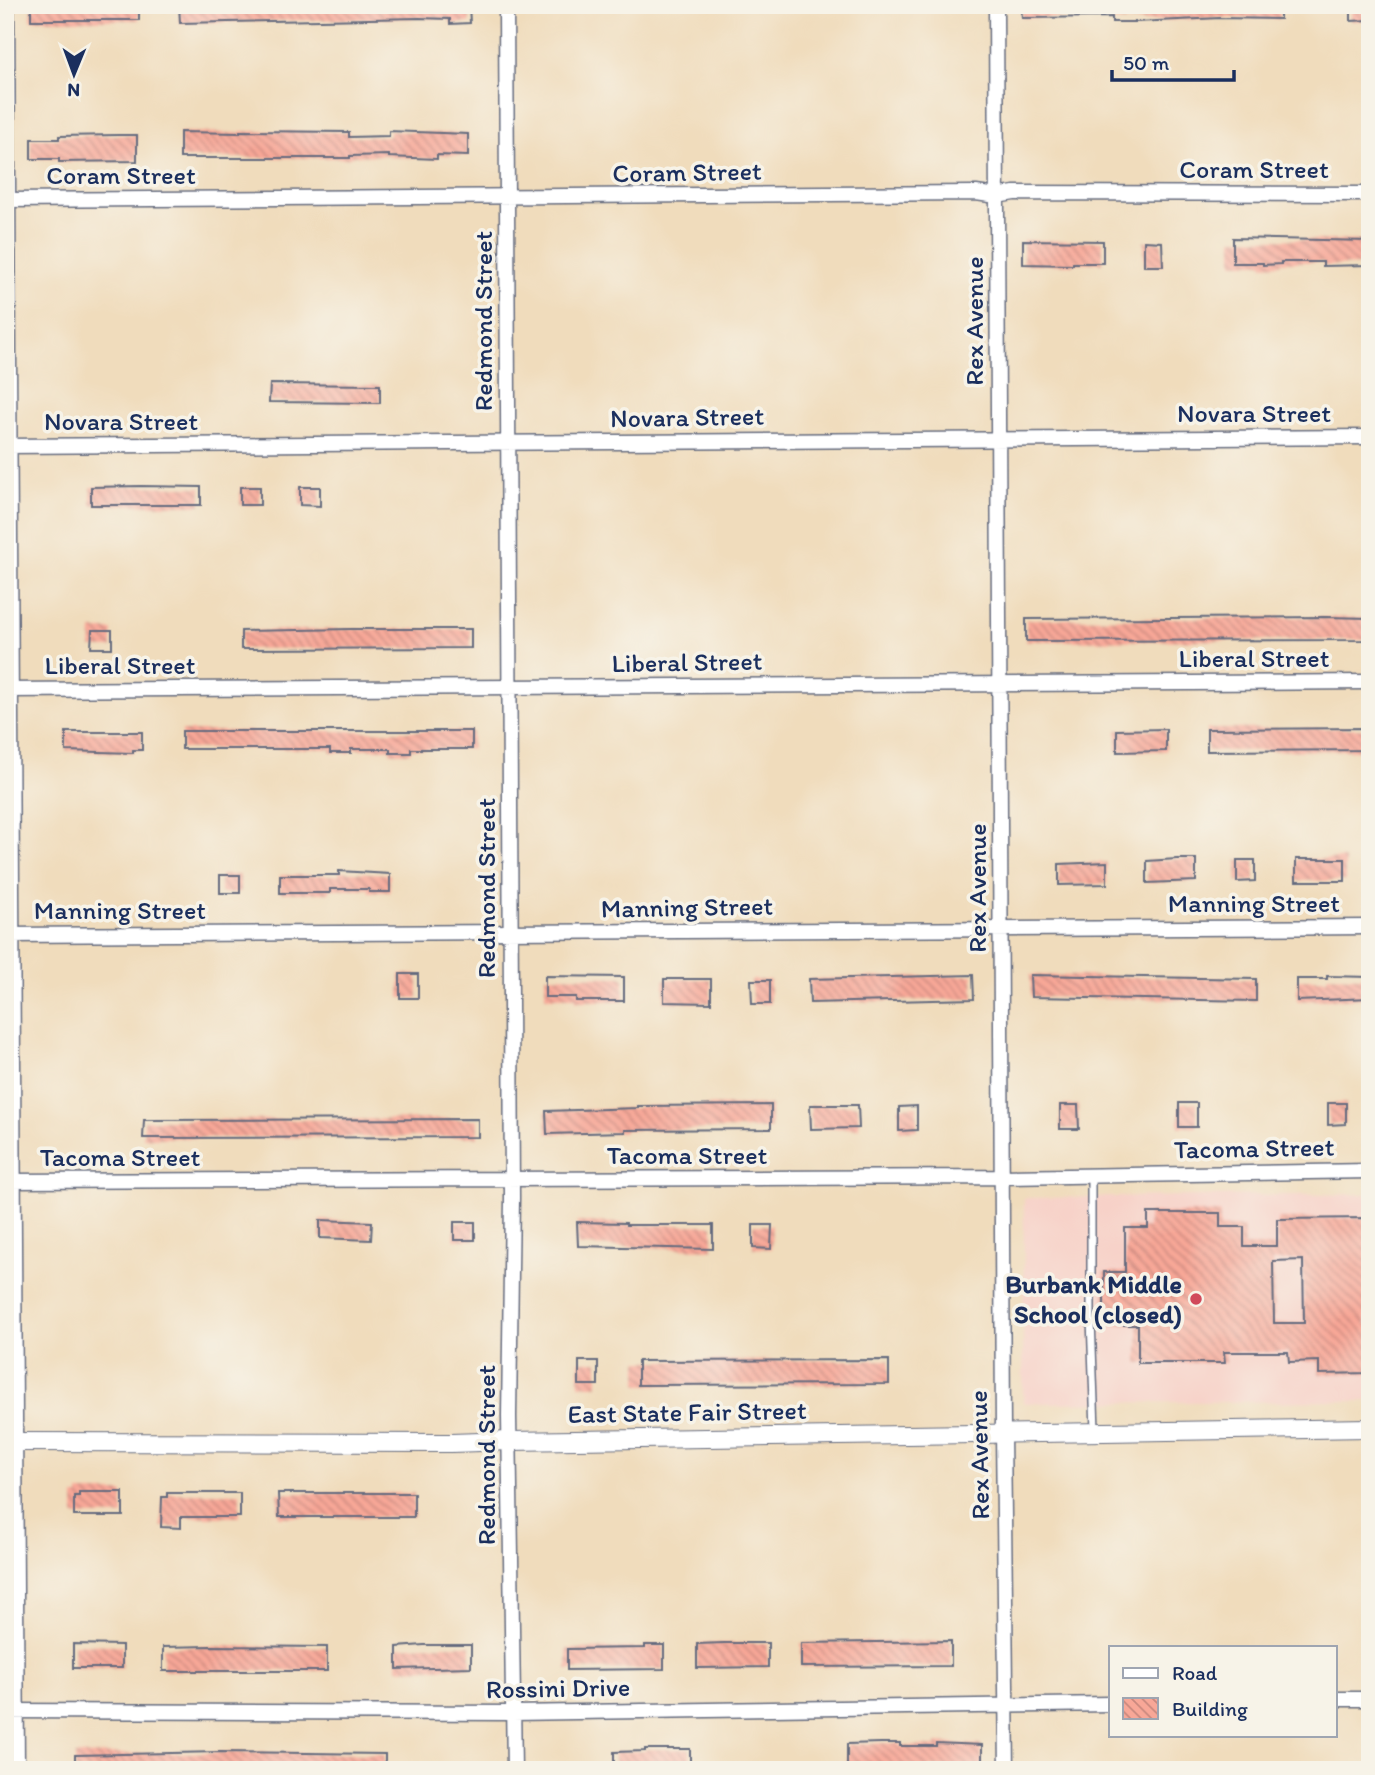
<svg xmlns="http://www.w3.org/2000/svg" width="1375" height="1775" font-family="Itim,sans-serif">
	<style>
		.built { fill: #f7d1c8 }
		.building { fill: url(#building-back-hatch); fill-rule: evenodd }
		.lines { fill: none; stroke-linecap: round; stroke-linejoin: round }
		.service-casing { stroke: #666c7f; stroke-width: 10 }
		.minor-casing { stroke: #666c7f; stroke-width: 17 }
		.tertiary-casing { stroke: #666c7f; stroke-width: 20 }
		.service { stroke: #fff; stroke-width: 7 }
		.minor { stroke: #fff; stroke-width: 14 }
		.tertiary { stroke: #fff; stroke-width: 18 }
		.poi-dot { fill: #d1495b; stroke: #f7f3e8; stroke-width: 2.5 }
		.labels { text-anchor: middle; stroke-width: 7; stroke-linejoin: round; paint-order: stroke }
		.street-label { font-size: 26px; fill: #1b2f5e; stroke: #f7f3e8 }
		.poi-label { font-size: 26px; font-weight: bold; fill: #1b2f5e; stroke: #f7f3e8; text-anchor: end }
	</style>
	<defs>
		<pattern id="building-back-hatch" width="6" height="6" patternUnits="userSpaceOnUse" patternTransform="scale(1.75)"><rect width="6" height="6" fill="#f8a797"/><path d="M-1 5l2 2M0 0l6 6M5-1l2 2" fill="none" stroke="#c8887e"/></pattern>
	</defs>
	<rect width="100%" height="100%" fill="#f7f3e8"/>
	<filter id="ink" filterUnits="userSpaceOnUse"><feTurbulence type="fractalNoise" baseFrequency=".0143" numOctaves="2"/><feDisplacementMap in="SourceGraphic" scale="14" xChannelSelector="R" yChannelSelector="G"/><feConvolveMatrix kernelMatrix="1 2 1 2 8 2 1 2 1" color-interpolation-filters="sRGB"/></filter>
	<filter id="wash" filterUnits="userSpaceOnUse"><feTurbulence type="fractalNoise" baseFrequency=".00686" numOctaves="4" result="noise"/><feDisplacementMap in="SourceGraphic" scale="28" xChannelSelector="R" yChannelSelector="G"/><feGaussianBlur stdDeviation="1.57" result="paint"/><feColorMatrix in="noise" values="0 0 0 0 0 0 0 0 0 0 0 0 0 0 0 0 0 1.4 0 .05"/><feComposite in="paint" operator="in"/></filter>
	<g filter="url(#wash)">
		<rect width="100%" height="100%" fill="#f0dcbc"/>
		<path class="built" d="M1370,1194v207l-347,2 1,-205z"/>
		<g id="blocks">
			<path class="building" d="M31,5h108v15h-108z
				M179,5h290l1,18 -20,1v-5l-31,-1 -239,5z
				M1021,5h259v14l-60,-1 -84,4h-24v-5l-90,1z
				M1351,5h19v15l-19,1z
				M240,131l109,1v5l40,-1v-5l79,3v22l-31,-1v4l-48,-2v-2l-39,1v2h-170v-26l60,1z
				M118,135h19v26l-78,1v-3h-28v-20h28v-3z
				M1233,238l137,3v24l-47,1v-4h-42v2l-18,1v-2h-30z
				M1023,240l80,1v22h-30v2l-50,-1z
				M1144,241l18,1 1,24h-19z
				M270,384l110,1v18l-111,-1z
				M141,486l60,1v18h-110v-18z
				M240,487h20v18h-20z
				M300,487h20v19l-20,-1z
				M1326,617l44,1v22l-344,1v-22z
				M351,629h120v19l-230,1v-18z
				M92,630h20v18h-21z
				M1370,728v22l-163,1v-22z
				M1166,729v22l-49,1v-22z
				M182,731h290v18h-61v4h-21v-4h-39v4h-21v-4h-148z
				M66,732h76v18h-9v3l-67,-2z
				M1177,859h19v22l-49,2v-22z
				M1296,859h49v22h-49z
				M1237,860h18v21l-18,1z
				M1107,862v22l-48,1v-21z
				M339,871l51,3v18h-21v-3h-39v4h-50v-18h59z
				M220,875h20v18h-20z
				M400,974h18v24h-18z
				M973,975l1,24 -164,4 -1,-24z
				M1030,975l226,4v22l-225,-4z
				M545,976l79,1v24h-48v-4h-31z
				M1327,976l43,1v21l-73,3v-22h30z
				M664,979h47v24l-47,-1z
				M751,980h19v24h-18z
				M1179,1103h18v24h-18z
				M1328,1103h18v21l-18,1z
				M771,1105v24l-146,1v2l-78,2 -1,-23 92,-3v-2z
				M810,1105h48l1,23 -48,1z
				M1060,1105h18l1,24h-19z
				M917,1106v24l-18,1v-24z
				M478,1119v18l-335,1 1,-18z
				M1148,1213h72v14h24v19h33v-27l93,-1 -1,83 -3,1v23h4v48l-51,1v-13l-30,1 -1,-10h-64l1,11h-87v-38h-34v-53h21v-44h23zM1303,1260l1,63h-30l-1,-62z
				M320,1220l52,2 -1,18 -51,-2z
				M454,1222h21v18h-21z
				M577,1222l49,1v2h87v24l-135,-3z
				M753,1225h19l-1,24 -18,-1z
				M889,1360v24l-251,1v-24z
				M579,1361h19v24h-19z
				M79,1492h44v24h-49v-20h5z
				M167,1493h73v24h-59v11l-20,-1 1,-30h5z
				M278,1493h136v24h-135z
				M951,1641v25l-150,1v-24z
				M724,1643h44v24l-71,1v-24z
				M73,1644l49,1v23h-49z
				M424,1645h47v22l-74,2v-22z
				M645,1645h19v24l-97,1v-21l78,-1z
				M211,1646l116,1v24h-164v-24z
				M881,1743h19v3h36v-3l46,2v24l-53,-2v3h-19v-3l-63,1v-24z
				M645,1749h45v21h-76v-18l31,-1z
				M220,1752l165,2v16h-310v-15z"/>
		</g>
	</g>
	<g filter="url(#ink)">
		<use href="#blocks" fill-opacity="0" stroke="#666c7f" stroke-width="2"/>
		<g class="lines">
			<g class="service-casing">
				<path id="service" d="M1091,1176v143l4,111"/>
			</g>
			<g class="minor-casing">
				<path id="minor" d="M7,5l10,1765
					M506,5l6,1193 -3,218 5,354
					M996,5l7,1428 4,337
					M5,200l971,-7 21,3 17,-3 356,1
					M5,446l1365,-9
					M5,690l1365,-8
					M5,935l1365,-8
					M6,1181l997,-4 367,-6
					M1335,1699h35
					M5,1711l508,2 598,-9"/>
			</g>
			<g class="tertiary-casing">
				<path id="tertiary" d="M5,1442l446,1 59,-2 860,-13"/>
			</g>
			<use href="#service" class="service"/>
			<use href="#minor" class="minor"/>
			<use href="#tertiary" class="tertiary"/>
		</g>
	</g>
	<circle class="poi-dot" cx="1196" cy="1299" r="7"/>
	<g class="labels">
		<g class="street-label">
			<text x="1254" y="178">Coram Street</text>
			<text transform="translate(687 172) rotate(-1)" y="9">Coram Street</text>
			<text x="121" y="184">Coram Street</text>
			<text transform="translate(483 321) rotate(-90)" y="9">Redmond Street</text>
			<text transform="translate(974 321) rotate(-90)" y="9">Rex Avenue</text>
			<text x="1254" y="422">Novara Street</text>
			<text transform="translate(687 417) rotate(-1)" y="9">Novara Street</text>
			<text x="121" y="430">Novara Street</text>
			<text x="1254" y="667">Liberal Street</text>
			<text transform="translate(687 662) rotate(-1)" y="9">Liberal Street</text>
			<text x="120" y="674">Liberal Street</text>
			<text transform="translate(486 888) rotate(-90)" y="9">Redmond Street</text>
			<text transform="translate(977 888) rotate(-90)" y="9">Rex Avenue</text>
			<text x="1254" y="912">Manning Street</text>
			<text transform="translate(687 907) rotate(-1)" y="9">Manning Street</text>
			<text x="120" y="919">Manning Street</text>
			<text transform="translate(1254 1148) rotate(-1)" y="9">Tacoma Street</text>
			<text x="687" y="1164">Tacoma Street</text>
			<text x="120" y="1166">Tacoma Street</text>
			<text transform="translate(687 1412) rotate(-1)" y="9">East State Fair Street</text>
			<text transform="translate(486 1455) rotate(-90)" y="9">Redmond Street</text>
			<text transform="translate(979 1455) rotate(-91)" y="9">Rex Avenue</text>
			<text transform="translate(558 1688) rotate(-1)" y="9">Rossini Drive</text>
		</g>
		<g class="poi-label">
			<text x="1182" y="1293">Burbank Middle<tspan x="1182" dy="30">School (closed)</tspan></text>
		</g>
	</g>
	<rect width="1375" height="1775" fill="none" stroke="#f7f3e8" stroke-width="28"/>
	<rect x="1109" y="1646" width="228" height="91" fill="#f7f3e8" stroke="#9fa5b1" stroke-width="2"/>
	<rect x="1123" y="1668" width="35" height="10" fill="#ffffff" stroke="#9fa5b1" stroke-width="2"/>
	<text x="1172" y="1680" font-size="21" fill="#1b2f5e">Road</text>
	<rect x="1123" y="1698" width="35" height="21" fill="url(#building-back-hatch)" stroke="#9fa5b1" stroke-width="2"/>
	<text x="1172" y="1716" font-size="21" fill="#1b2f5e">Building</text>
	<g transform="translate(74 74) rotate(181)" stroke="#f7f3e8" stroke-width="5" paint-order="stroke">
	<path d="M0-5L12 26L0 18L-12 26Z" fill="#1b2f5e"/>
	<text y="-10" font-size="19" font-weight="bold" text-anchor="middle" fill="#1b2f5e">N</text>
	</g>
	<path d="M1112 70v10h122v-10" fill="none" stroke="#1b2f5e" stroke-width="3.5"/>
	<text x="1123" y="70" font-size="21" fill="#1b2f5e" stroke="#f7f3e8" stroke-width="5" paint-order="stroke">50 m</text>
</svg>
